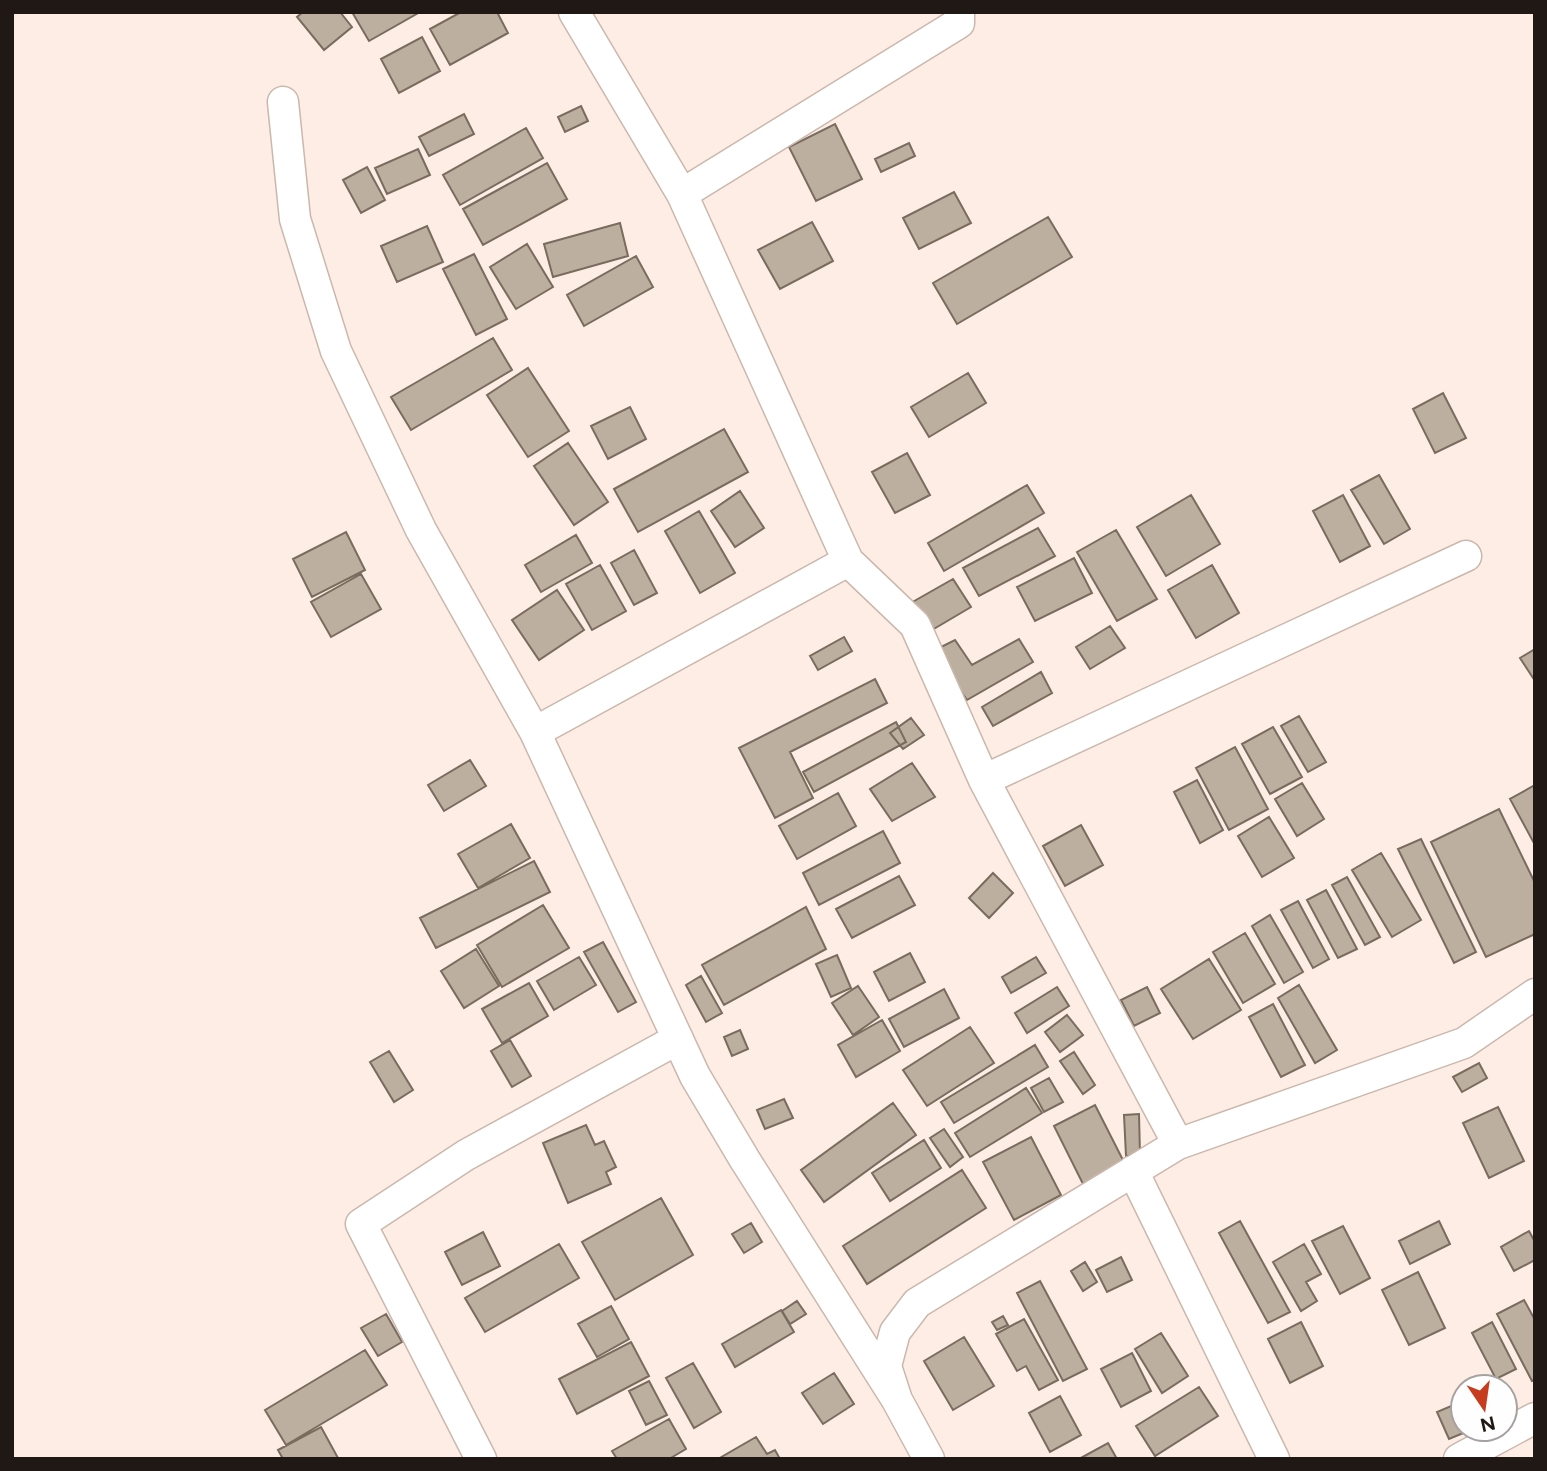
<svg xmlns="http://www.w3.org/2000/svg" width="1547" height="1471" font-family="Figtree,sans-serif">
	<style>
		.building { fill: #bdafa0; stroke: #796c5e; stroke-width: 2 }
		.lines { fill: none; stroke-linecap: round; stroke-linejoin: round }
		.minor-casing { stroke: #cbb8ad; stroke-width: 33 }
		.minor { stroke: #fff; stroke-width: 30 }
	</style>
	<rect width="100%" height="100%" fill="#fdede4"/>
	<path class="building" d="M303,12h37l12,15 -28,23 -27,-33z
		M352,12h68l-51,29z
		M461,12h36l11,21 -58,32 -20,-36z
		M422,37l18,34 -41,22 -18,-34z
		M581,106l7,15 -23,11 -7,-15z
		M464,114l10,20 -45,22 -10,-19z
		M835,124l27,55 -46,22 -27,-54z
		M526,128l17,30 -83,47 -17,-30z
		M909,143l6,13 -34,16 -6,-13z
		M418,149l12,26 -43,19 -12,-26z
		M547,163l20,36 -84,46 -20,-36z
		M367,167l18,33 -24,13 -18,-33z
		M954,192l17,31 -52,26 -16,-31z
		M1048,217l24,40 -115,67 -24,-41z
		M812,222l21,39 -53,28 -22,-39z
		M620,223l8,33 -75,21 -9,-33z
		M427,226l16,36 -46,20 -16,-36z
		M527,244l26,43 -37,22 -26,-42z
		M474,254l33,65 -31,16 -33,-66z
		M636,256l17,31 -69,39 -17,-31z
		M493,338l19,32 -101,60 -20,-33z
		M528,368l41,63 -41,26 -41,-62z
		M968,373l18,30 -57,34 -18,-30z
		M1443,393l23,45 -31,15 -22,-44z
		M630,407l16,32 -38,20 -17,-33z
		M724,429l24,43 -110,60 -24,-43z
		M568,443l40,59 -34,23 -40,-59z
		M907,453l23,42 -35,18 -23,-41z
		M1379,475l31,54 -26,15 -33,-54z
		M1027,485l17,28 -100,58 -16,-28z
		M740,491l24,37 -29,19 -24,-36z
		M1191,495l29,49 -54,32 -29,-49z
		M1343,495l27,51 -30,16 -27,-51z
		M699,511l36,62 -35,20 -35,-62z
		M1038,528l17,28 -76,40 -16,-28z
		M1116,530l41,69 -40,22 -40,-69z
		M346,532l19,38 -53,27 -19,-38z
		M576,535l16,28 -51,29 -16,-27z
		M634,550l23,43 -23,12 -23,-42z
		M1074,558l18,35 -57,28 -18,-34z
		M600,565l26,46 -34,19 -26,-46z
		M1212,565l27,48 -43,25 -28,-48z
		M361,574l20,35 -50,28 -20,-35z
		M953,579l18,28 -44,26 -18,-29z
		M557,590l27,40 -45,30 -27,-40z
		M1110,626l15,22 -35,21 -14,-22z
		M844,637l8,14 -34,19 -8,-14z
		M1019,639l14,23 -66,38 -34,-49 22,-11 17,25z
		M1535,649v32l-15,-23z
		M1041,672l11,21 -59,33 -11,-19z
		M875,679l12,24 -97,49 23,46 -38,20 -36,-70z
		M1299,716l27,46 -18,10 -27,-46z
		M911,718l13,17 -21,14 -13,-16z
		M896,722l10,20 -92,50 -11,-20z
		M1273,727l29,50 -32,17 -28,-50z
		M1235,747l33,62 -39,21 -33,-62z
		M470,760l16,26 -42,25 -16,-26z
		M912,763l23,34 -43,24 -22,-32z
		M1197,780l26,50 -23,13 -26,-51z
		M1302,783l22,36 -27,17 -22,-37z
		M1535,785v60l-25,-46z
		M838,793l18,33 -59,33 -18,-33z
		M1499,809l36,74v51l-49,23 -55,-115z
		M1269,817l25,41 -32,19 -24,-41z
		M511,824l19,34 -52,30 -20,-34z
		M1081,825l22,40 -38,21 -22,-40z
		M883,831l17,32 -81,42 -16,-32z
		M1421,839l55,113 -22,11 -56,-114z
		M1381,853l40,67 -29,17 -40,-67z
		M534,861l16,31 -114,56 -16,-30z
		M993,873l20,20 -24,25 -20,-20z
		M899,876l16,29 -63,33 -16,-29z
		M1347,877l33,60 -15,8 -33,-60z
		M1326,890l31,59 -19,9 -31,-58z
		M1298,901l31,58 -16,9 -32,-58z
		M543,905l26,43 -67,39 -25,-42z
		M806,907l20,42 -102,56 -22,-40z
		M1270,915l33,57 -19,11 -32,-57z
		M1245,933l30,51 -32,19 -30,-51z
		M603,942l33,60 -18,10 -34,-60z
		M476,949l23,37 -35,22 -23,-37z
		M910,953l15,29 -36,19 -15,-29z
		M837,955l14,33 -20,9 -15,-33z
		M579,957l17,28 -42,25 -17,-29z
		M1036,957l10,16 -35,20 -9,-16z
		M1209,959l32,51 -48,29 -32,-50z
		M701,976l21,37 -16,9 -20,-37z
		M529,983l19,33 -46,27 -20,-34z
		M1299,985l38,65 -22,13 -37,-65z
		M858,986l21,31 -26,18 -21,-32z
		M1057,987l12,19 -42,27 -12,-20z
		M1147,987l13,26 -26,13 -13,-26z
		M944,989l15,29 -55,29 -15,-28z
		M1273,1004l32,61 -24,12 -32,-60z
		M1067,1015l16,20 -23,17 -15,-20z
		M882,1020l18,31 -44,26 -18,-32z
		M970,1027l24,36 -67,43 -24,-36z
		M740,1030l8,19 -16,7 -8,-19z
		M510,1040l21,36 -19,11 -21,-36z
		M1035,1045l13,22 -94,56 -13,-21z
		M389,1051l24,39 -19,12 -24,-40z
		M1074,1052l21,33 -12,9 -23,-33z
		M1479,1063l8,15 -25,14 -9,-15z
		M1049,1078l14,24 -19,10 -13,-24z
		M1026,1088l16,25 -72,44 -15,-24z
		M784,1099l9,19 -28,11 -8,-19z
		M893,1103l23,32 -92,67 -23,-32z
		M1095,1105l30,59 -42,20 -29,-58z
		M1498,1107l26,54 -35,17 -26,-55z
		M1139,1114l1,41 -14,1 -2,-41z
		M586,1125l9,20 9,-4 12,26 -10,5 5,12 -43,19 -25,-60z
		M944,1129l19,28 -13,10 -20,-29z
		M1031,1137l30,58 -47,25 -31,-58z
		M924,1140l17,28 -51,33 -18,-28z
		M962,1170l24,38 -119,76 -24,-38z
		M661,1198l32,57 -78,45 -33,-58z
		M1240,1221l50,91 -22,11 -49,-90z
		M1439,1221l11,23 -40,20 -11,-23z
		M751,1223l11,19 -18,11 -12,-19z
		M1343,1226l27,52 -30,16 -28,-53z
		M1529,1231l6,11v18l-21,11 -13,-24z
		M483,1232l17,34 -38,19 -17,-33z
		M559,1244l20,34 -94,54 -20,-34z
		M1304,1244l17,30 -15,8 11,19 -16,10 -28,-49z
		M1121,1257l11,23 -25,12 -11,-22z
		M1085,1262l12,20 -14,9 -12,-20z
		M1418,1272l27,56 -36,17 -27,-55z
		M1040,1281l47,88 -24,12 -46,-88z
		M1524,1300l11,20v60l-3,1 -35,-67z
		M797,1301l9,13 -16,10 -8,-13z
		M611,1306l18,33 -32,18 -19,-33z
		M781,1310l13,22 -59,35 -13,-23z
		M386,1314l16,28 -24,14 -17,-28z
		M1003,1316l5,9 -11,5 -5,-8z
		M1024,1319l34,61 -19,10 -13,-24 -9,5 -21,-37z
		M1301,1322l22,44 -33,17 -22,-44z
		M1492,1322l24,47 -20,10 -24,-46z
		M1161,1333l27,43 -26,17 -27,-44z
		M964,1337l30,49 -41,24 -29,-49z
		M631,1342l18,34 -72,38 -18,-35z
		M365,1350l22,35 -101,60 -21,-35z
		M1132,1353l19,38 -30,16 -20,-38z
		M693,1363l28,49 -27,16 -28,-50z
		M834,1373l20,31 -31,20 -21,-31z
		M649,1381l18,34 -21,10 -17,-34z
		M1199,1387l19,29 -63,40 -19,-30z
		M1060,1396l21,39 -31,17 -21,-39z
		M1463,1401v28h10l-24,10 -12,-27z
		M669,1419l17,30 -17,10h-52l-5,-8z
		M321,1427l17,31 -55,1 -5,-9z
		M756,1437l11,17 8,-4 5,9h-62z
		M1108,1443l9,16h-38z"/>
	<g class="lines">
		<g class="minor-casing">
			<path id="minor" d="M574,12l108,182
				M283,102l12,117 41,132 85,179 114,202 160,344 50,84 152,240 32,59
				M535,732l313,-171
				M984,780l482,-224
				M1178,1144l286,-101 71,-49
				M1133,1171l141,288
				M897,1400l-11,-34 9,-34 22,-29 261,-159 -194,-364 -69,-155 -67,-64 -166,-367 277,-171v-11
				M481,1459l-120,-235 105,-69 212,-116
				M1459,1459l76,-41"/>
		</g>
		<use href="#minor" class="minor"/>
	</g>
	<rect width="1547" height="1471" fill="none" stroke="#1f1814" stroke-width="28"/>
	<g transform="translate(1484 1408) rotate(167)"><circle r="33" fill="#fefefe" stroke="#a5a2a0" stroke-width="2"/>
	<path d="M0-5L12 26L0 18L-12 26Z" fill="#c73c1f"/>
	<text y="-10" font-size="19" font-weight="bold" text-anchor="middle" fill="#1f1814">N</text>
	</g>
</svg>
